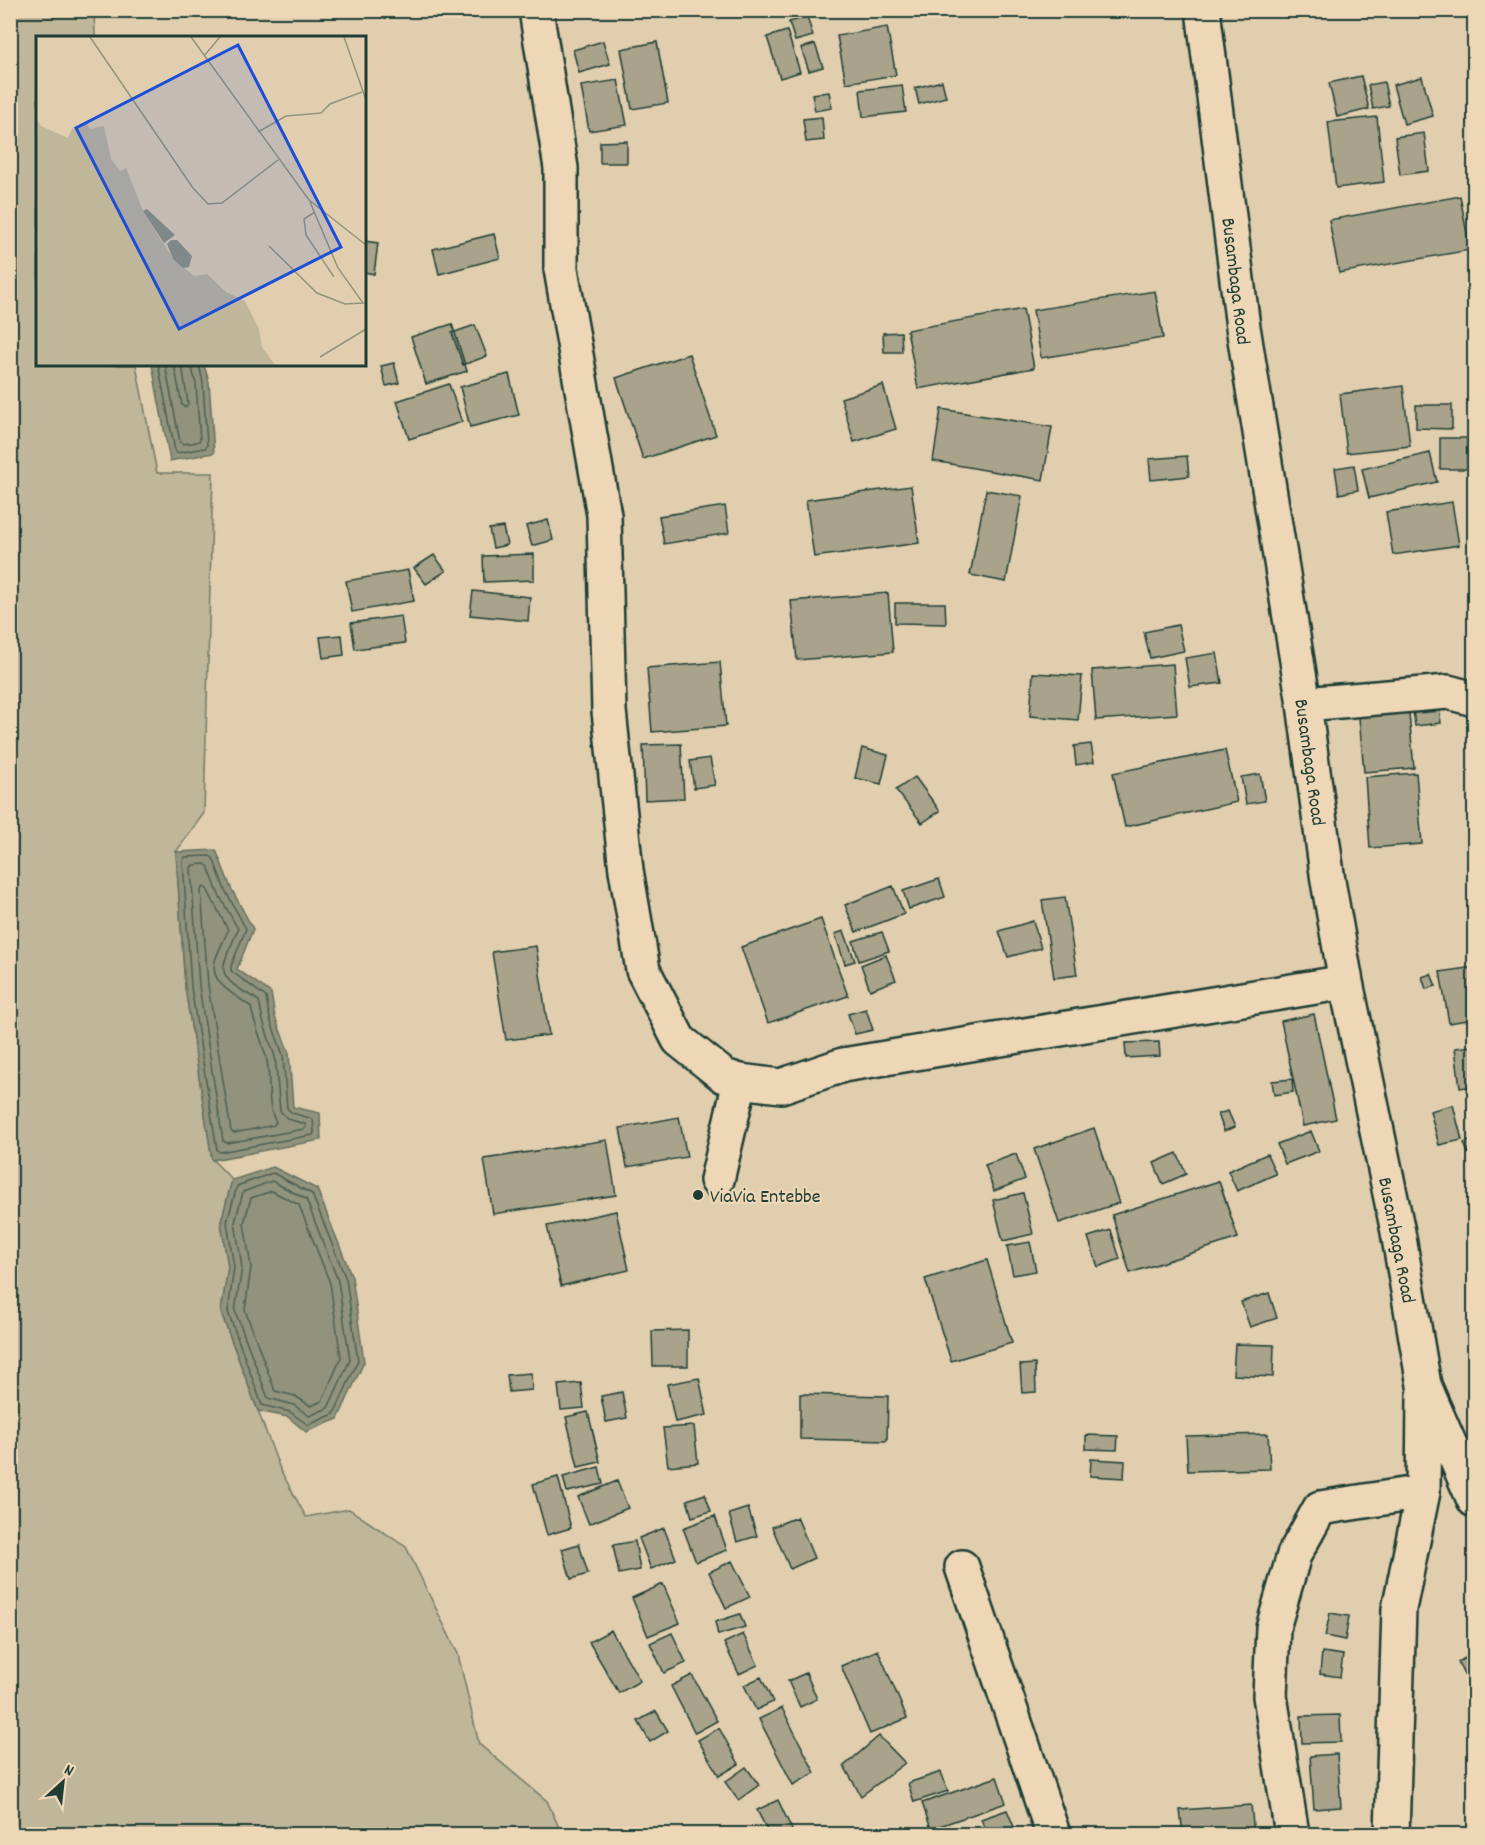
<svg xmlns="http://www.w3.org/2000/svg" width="1485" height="1845" font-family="Dekko,sans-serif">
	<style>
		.green { fill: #c0b69a; stroke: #707a67; stroke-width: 1.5 }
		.water { fill: #91937c; stroke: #63715f; stroke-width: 1.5 }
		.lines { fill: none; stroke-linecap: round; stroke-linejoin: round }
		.shore { stroke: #4d5f51; stroke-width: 1.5 }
		.building { fill: #a8a38a; stroke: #1f3d34; stroke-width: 1.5 }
		.minor-casing { stroke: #1f3d34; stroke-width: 38 }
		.minor { stroke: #edd7b6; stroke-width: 33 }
		.poi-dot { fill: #1f3d34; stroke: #edd7b6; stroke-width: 2 }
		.labels { text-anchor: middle; stroke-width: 4.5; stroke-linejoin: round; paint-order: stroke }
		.street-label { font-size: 20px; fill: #1f3d34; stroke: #edd7b6 }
		.poi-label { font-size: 20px; fill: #1f3d34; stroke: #edd7b6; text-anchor: start }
		.inset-road { fill: none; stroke: #93947d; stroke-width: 1.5 }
		.view { fill: #1d4ed8; fill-opacity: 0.15; stroke: #1d4ed8; stroke-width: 3 }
		.inset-edge { fill: none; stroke: #1f3d34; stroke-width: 3 }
	</style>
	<rect width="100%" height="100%" fill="#e1ceae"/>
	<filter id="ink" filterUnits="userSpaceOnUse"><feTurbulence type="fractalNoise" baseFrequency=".0167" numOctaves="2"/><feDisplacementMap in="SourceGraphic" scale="12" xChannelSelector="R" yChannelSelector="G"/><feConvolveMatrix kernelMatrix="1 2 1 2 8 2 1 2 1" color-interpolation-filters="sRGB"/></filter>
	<g filter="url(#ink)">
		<path class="green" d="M94,10l1,27 -57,1v326l98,1 21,108h56l-9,340 -28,39 9,135 27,172 20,21 -11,42 7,45 -7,46 59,156 26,48 43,-8 57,38 52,107 21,90 68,57 15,33h-551l-1,-1823z"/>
		<path class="water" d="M152,365h52l5,17 5,71 -44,8z
			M216,850l15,38 22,41 -16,40 34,24 4,24 14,36 4,54 27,6 1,27 -109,20 -27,-173 -9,-135z
			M273,1167l44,22 35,88 12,85 -26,57 -32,13 -18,-15 -30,-6 -37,-99 7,-45 -7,-45 11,-42z"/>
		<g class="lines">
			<path class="shore" d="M158,364l17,87 2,2 28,-5 2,-2 -4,-63 -4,-19
				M165,364l15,78 3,2 14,-2 3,-2 -4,-56 -5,-20
				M174,364l8,41 3,2 3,-3 -6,-40
				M210,856l3,2 12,32 21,39 -15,37v5l35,26 4,22 13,36 4,53 5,5 21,6 1,14 -1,2 -93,17 -3,-2 -26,-163 -8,-126 2,-4z
				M205,864l3,2 10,27 20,36c-4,12 -12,24 -14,36 -4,17 24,28 35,36l4,20 12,36 5,54 8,8 17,5 1,3 -2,2 -77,14 -4,-2 -24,-155 -8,-118 2,-3z
				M204,887l3,2 21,41c-4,11 -10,21 -13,31 -6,24 22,34 36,46 3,17 11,33 15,50 6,21 -1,46 10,65l-2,3 -40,8 -3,-2 -23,-146 -7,-95z
				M273,1173l39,21 34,85 12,82 -24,53 -26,11 -18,-13 -28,-7 -34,-93 6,-45 -7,-45 10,-36z
				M272,1181l34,18 32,82 12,79 -22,48 -19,8 -15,-11 -26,-7 -33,-87 7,-44 -7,-45 8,-30z
				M272,1191l27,14 31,78 11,75 -19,43 -11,5 -16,-10 -20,-5 -30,-81 6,-43 -7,-44 7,-25z"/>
		</g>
		<path class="building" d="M807,17l6,19 -18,5 -6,-19z
			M887,27l9,48 -50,8 -9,-47z
			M787,31l13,41 -20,6 -13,-41z
			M603,41l7,23 -31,9 -6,-23z
			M657,42l11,61 -36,6 -11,-60z
			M815,44l8,23 -14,4 -8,-23z
			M1361,76l8,33 -32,8 -8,-34z
			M1422,77l11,39 -29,8 -11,-39z
			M618,80l9,45 -38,6 -8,-45z
			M942,81l4,16 -27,7 -4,-16z
			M1384,82l5,24 -16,3 -5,-24z
			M902,85l4,27 -43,5 -3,-27z
			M829,92l3,16 -17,3 -3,-17z
			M822,117l2,23 -18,2 -3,-23z
			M1377,117l7,65 -48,6 -8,-66z
			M1424,133l5,38 -29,4 -5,-38z
			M627,141v22h-27v-21z
			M1460,196l10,54 -131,23 -10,-53z
			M494,234l6,24 -61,16 -6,-25z
			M364,241l14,2 -4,31 -10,-2z
			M1155,291l8,47 -122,20 -8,-48z
			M1023,309l11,59 -116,21 -11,-59z
			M452,324l15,47 -41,13 -15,-47z
			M475,325l12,31 -24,9 -11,-32z
			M901,332l1,20h-18l-1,-19z
			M689,354l27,81 -73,24 -27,-81z
			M394,363l5,20 -13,3 -5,-20z
			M509,374l10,41 -49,12 -10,-40z
			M449,384l13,38 -53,17 -12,-38z
			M883,385l13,44 -42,13 -13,-44z
			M1403,386l7,60 -63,7 -7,-59z
			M1416,405h36v24l-36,-1z
			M941,409l111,18 -9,53 -110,-19z
			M1440,438h27v31h-27z
			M1430,453l7,29 -68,16 -7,-29z
			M1187,456l2,20 -38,4 -2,-21z
			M1354,465l4,25 -19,4 -4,-26z
			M911,486l8,57 -105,14 -8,-57z
			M986,490l36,6 -16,86 -36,-7z
			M1452,502l7,43 -66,10 -7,-43z
			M725,506l4,27 -65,11 -5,-28z
			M548,520l5,20 -21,6 -6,-20z
			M503,527l4,18 -14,3 -4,-19z
			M534,554v26l-50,2 -1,-26z
			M434,555l12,16 -20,13 -12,-16z
			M408,570l6,31 -62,11 -6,-31z
			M473,591l57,6 -2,24 -58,-6z
			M888,593l5,59 -96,8 -6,-59z
			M895,603h50l1,21 -51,-1z
			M401,616l4,27 -50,6 -4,-26z
			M1178,625l6,26 -34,7 -6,-26z
			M342,635l2,20 -21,3 -3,-21z
			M1217,653l5,30 -32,4 -5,-29z
			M720,662l6,64 -74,6 -5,-64z
			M1173,664l4,50 -81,6 -4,-50z
			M1033,673l49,3 -4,44 -48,-4z
			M1438,698l3,25 -26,3 -3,-24z
			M1408,703l6,65 -50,4 -6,-65z
			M681,744l3,54 -39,2 -2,-55z
			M1091,744l3,18 -18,3 -2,-19z
			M862,748l26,7 -7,29 -26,-6z
			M1225,750l12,52 -112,25 -12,-54z
			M710,758l5,27 -21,3 -4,-27z
			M1416,773l6,71 -52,4 -5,-71z
			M1260,774l5,27 -19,3 -5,-27z
			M915,777l25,34 -18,12 -26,-33z
			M939,879l6,18 -36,12 -6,-18z
			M893,886l11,28 -48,18 -11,-27z
			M1065,897l12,78 -23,3 -12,-78z
			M821,919l27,77 -80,27 -27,-76z
			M1033,921l8,27 -33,9 -9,-26z
			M844,931l11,30 -10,3 -10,-30z
			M882,932l7,19 -30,10 -6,-20z
			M536,946l13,89 -43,5 -14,-88z
			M886,955l10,25 -26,10 -9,-25z
			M1474,967v52l-25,4 -9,-51z
			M1431,974l5,12 -10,3 -4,-12z
			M866,1009l7,21 -18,4 -7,-20z
			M1314,1014l22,105 -33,7 -22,-105z
			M1159,1042l1,14 -34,2 -1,-15z
			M1474,1046v40l-14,2 -5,-40z
			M1292,1079l1,13 -19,3 -2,-14z
			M1453,1105l9,35 -23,5 -9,-34z
			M1228,1111l7,16 -11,4 -6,-17z
			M679,1117l8,40 -60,10 -7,-39z
			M1094,1128l25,75 -60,20 -25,-74z
			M1311,1131l8,20 -34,13 -8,-20z
			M1474,1139v12l-6,2 -4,-10z
			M607,1140l9,55 -123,19 -9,-55z
			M1177,1153l9,21 -23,10 -9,-21z
			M1016,1154l9,25 -31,12 -9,-26z
			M1267,1154l9,20 -39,17 -9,-20z
			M1219,1181l19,57 -108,35 -18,-58z
			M1023,1193l10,41 -30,7 -10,-41z
			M616,1211l13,59 -68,16 -14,-60z
			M1111,1230l9,29 -22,8 -10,-30z
			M1030,1242l6,29 -23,4 -6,-29z
			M987,1260l25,83 -61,18 -26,-82z
			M1269,1293l8,25 -27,9 -9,-25z
			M688,1330v36h-35l-1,-35z
			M1235,1344l39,1 -1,32 -40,-2z
			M1035,1364l1,28 -14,1 -2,-28z
			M531,1373l1,17 -23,2 -2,-17z
			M699,1378l8,37 -32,7 -8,-38z
			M581,1383l3,25 -23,2 -3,-25z
			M622,1392l5,26 -21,4 -5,-26z
			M800,1394l88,2 -1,45 -87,-2z
			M588,1412l12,50 -22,5 -12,-50z
			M694,1426l4,37 -30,3 -5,-38z
			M1268,1434l2,35 -82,2 -2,-35z
			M1086,1435l32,1 -1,14 -31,-1z
			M1091,1459l34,2 -1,17 -34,-2z
			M599,1467l4,17 -36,8 -4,-15z
			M558,1477l13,51 -24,7 -14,-51z
			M617,1481l11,27 -39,16 -11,-27z
			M705,1494l6,17 -19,6 -5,-17z
			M748,1508l9,28 -20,6 -8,-28z
			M715,1516l12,34 -31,12 -13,-34z
			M797,1517l17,41 -24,11 -18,-42z
			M664,1528l12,31 -25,10 -12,-31z
			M635,1541l5,29 -21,4 -6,-29z
			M579,1544l9,30 -17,5 -9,-30z
			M732,1561l18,36 -24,11 -17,-36z
			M663,1584l17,39 -32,13 -16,-38z
			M1330,1613l19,3 -4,24 -20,-4z
			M740,1614l5,13 -27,8 -3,-13z
			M611,1630l29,51 -21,12 -30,-51z
			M672,1633l14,30 -22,10 -14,-30z
			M743,1634l15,31 -19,9 -15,-31z
			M878,1650l29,68 -37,16 -29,-68z
			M1322,1652l21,3 -3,22 -20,-3z
			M1474,1653v40l-16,-31z
			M806,1673l11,26 -17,8 -12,-26z
			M692,1675l25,46 -22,12 -24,-47z
			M761,1677l12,25 -17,8 -12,-25z
			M782,1708l33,65 -22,12 -34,-66z
			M656,1711l12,20 -18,11 -12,-21z
			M1340,1715l1,27 -39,1 -1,-27z
			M719,1728l20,36 -20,12 -21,-36z
			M879,1736l26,27 -44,33 -17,-30z
			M1337,1754l4,53 -27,2 -4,-53z
			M746,1767l13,18 -21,15 -13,-18z
			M941,1772l7,19 -34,11 -6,-19z
			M997,1777l9,26 -75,26 -9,-26z
			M778,1800l16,34h-25l-12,-24z
			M1251,1805l3,29h-71l-3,-24z
			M1007,1810l10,24h-30l-6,-15z"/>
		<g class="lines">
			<g class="minor-casing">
				<path id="minor" d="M536,10l25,158v101l43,246 5,196 17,159 17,100 36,70 45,36 16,5 41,5 62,-21 503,-83
					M1203,10l40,317 61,377 24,177 18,101 52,250 26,153 50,115
					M1304,704l144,-12 26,7
					M717,1180l23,-99
					M962,1567l91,267
					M1292,1834l-22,-138 3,-68 21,-73 26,-47 103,-16
					M1392,1834l7,-225 24,-117 1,-96"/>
			</g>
			<use href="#minor" class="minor"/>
		</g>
	</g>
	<circle class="poi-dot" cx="698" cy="1195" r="6"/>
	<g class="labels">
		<g class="street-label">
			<text transform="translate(1237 281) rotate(83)" y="7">Busambaga Road</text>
			<text transform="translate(1311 762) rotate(82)" y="7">Busambaga Road</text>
			<text transform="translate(1398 1240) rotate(79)" y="7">Busambaga Road</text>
		</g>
		<g class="poi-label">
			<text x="710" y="1202">ViaVia Entebbe</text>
		</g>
	</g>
	<g transform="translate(36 36)">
		<rect width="330" height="330" fill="#e1ceae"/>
		<path d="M0,83l5,7 27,12 4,-9 15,-6 3,6 14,-3 7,33 9,12 6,-3 17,43 30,48 21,17 13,-2 19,18 19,9 14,28 3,18 13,18h-239z" fill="#c0b69a"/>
		<path d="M111,173l28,26 -11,8 -21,-32zM135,204h6l15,16 -3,11 -6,1 -10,-9 -6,-15z" fill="#91937c"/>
		<path class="inset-road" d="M54,1l103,151 15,16 14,-1 56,-43M155,1l118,163 57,45M308,1l22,63M168,20l16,-19M222,96l28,-16 35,-3 9,-9 32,-12M279,176l-11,7 2,16 28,42M233,210l48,47 28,11 18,-1 -25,-35 -28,-66M284,321l46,-28"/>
		<path class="view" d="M202,9l103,202 -162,82 -103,-201z"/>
		<rect width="330" height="330" class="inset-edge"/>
	</g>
	<rect width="1485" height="1845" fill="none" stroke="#edd7b6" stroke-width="36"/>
	<rect x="18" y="18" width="1449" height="1809" fill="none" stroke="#1f3d34" stroke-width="2" filter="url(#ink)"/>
	<g transform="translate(63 1782) rotate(27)" stroke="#edd7b6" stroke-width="4.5" paint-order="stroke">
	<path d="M0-4.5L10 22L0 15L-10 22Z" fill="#1f3d34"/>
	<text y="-9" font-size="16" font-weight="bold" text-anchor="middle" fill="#1f3d34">N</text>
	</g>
</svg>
